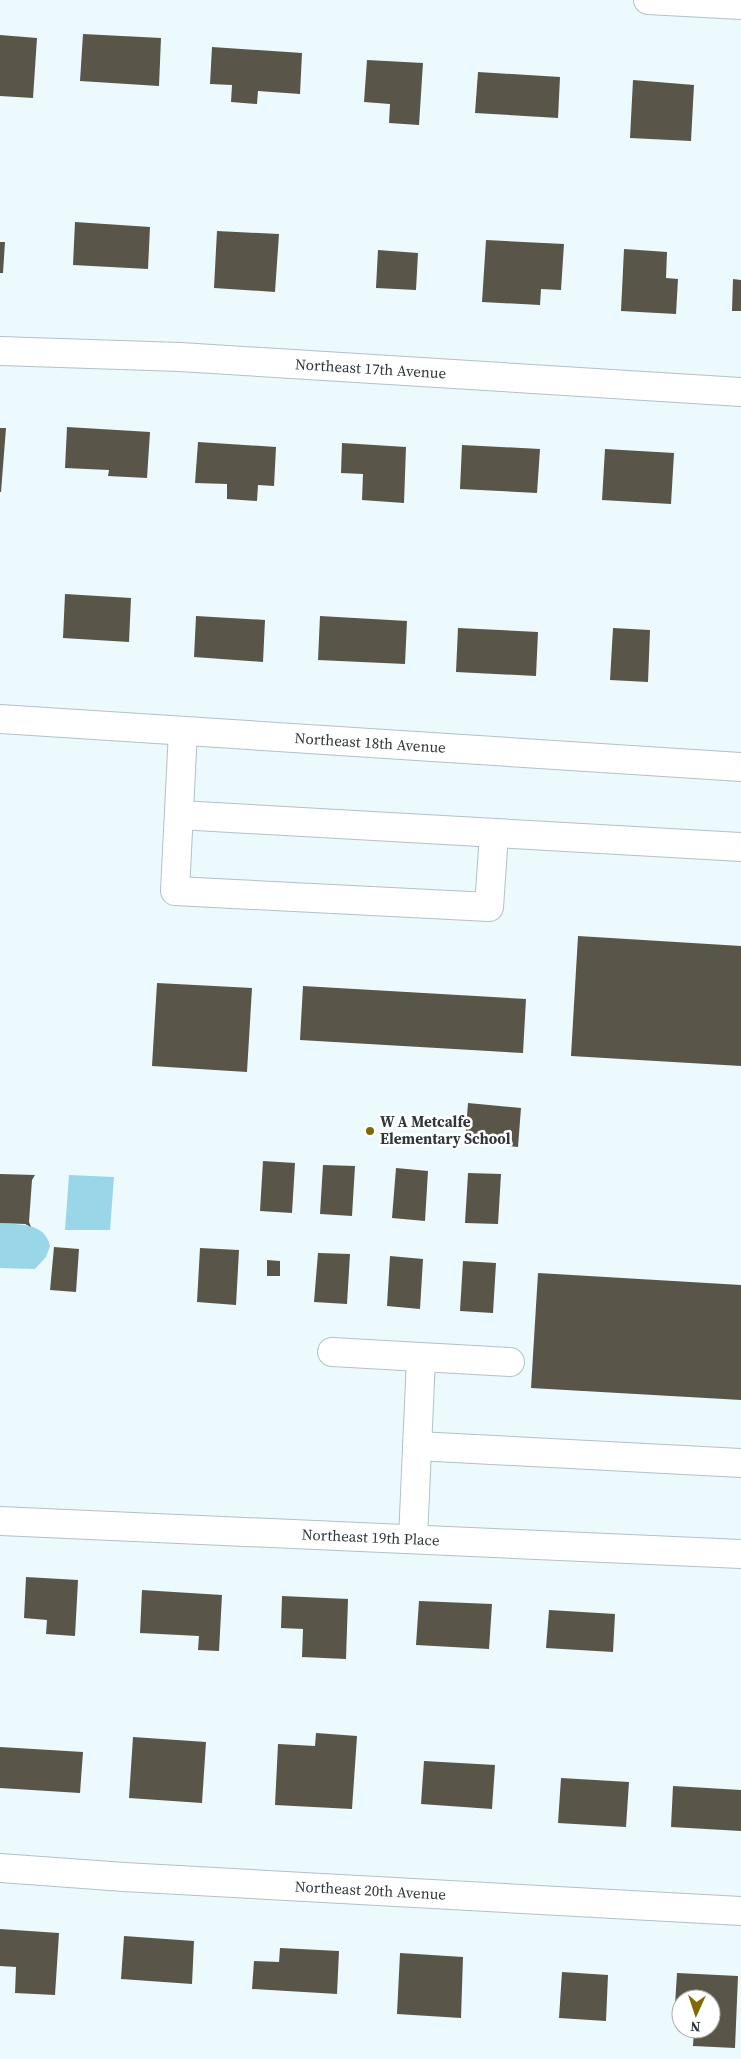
<svg xmlns="http://www.w3.org/2000/svg" width="741" height="2059" font-family="'Source Serif 4',serif">
	<style>
		.green { fill: #98d6e8 }
		.building { fill: #595549 }
		.lines { fill: none; stroke-linecap: round; stroke-linejoin: round }
		.minor-casing { stroke: #b1c1c6; stroke-width: 30 }
		.minor { stroke: #fff; stroke-width: 28 }
		.poi-dot { fill: #816800; stroke: #fff; stroke-width: 2 }
		.labels { text-anchor: middle; stroke-width: 5; stroke-linejoin: round; paint-order: stroke }
		.street-label { font-size: 15px; fill: #313739; stroke: #fff }
		.poi-label { font-size: 15px; font-weight: bold; fill: #313739; stroke: #fff; text-anchor: start }
	</style>
	<rect width="100%" height="100%" fill="#ecfafe"/>
	<path class="green" d="M69,1175l45,2 -4,53h-45z
		M0,1223c19,2 45,-1 50,23l-4,11 -11,12 -35,-1z"/>
	<path class="building" d="M83,34l78,4 -2,48 -79,-5z
		M0,35l37,3 -4,60 -33,-2z
		M212,47l90,6 -2,41 -42,-3 -1,13 -26,-2 1,-17 -22,-1z
		M367,60l56,3 -4,62 -30,-2 1,-19 -26,-2z
		M478,72l82,5 -2,41 -83,-5z
		M633,80l61,5 -3,56 -61,-3z
		M75,222l75,5 -2,42 -75,-4z
		M217,231l62,3 -4,58 -61,-4z
		M486,240l78,4 -3,46 -20,-1 -1,16 -58,-3z
		M0,242h5l-2,31h-3z
		M624,249l43,3 -1,26 12,1 -2,35 -55,-3z
		M378,250l40,3 -2,37 -40,-2z
		M733,279l8,1v31h-9z
		M67,427l83,5 -3,46 -39,-2 1,-6 -44,-2z
		M0,428h6l-5,64h-1z
		M198,442l78,5 -2,39 -16,-1 -1,16 -30,-2v-15l-32,-1z
		M342,443l64,4 -2,56 -42,-3 1,-26 -22,-1z
		M462,445l78,4 -3,44 -77,-4z
		M605,449l69,4 -3,51 -69,-4z
		M65,594l66,4 -2,44 -66,-4z
		M196,616l69,4 -2,42 -69,-5z
		M320,616l87,5 -2,43 -87,-4z
		M458,628l80,4 -2,44 -80,-4z
		M613,628l37,2 -2,52 -38,-2z
		M578,936l163,10v120l-170,-10z
		M157,983l95,5 -5,84 -95,-6z
		M303,986l223,13 -3,54 -223,-13z
		M468,1103l53,5 -3,39 -53,-5z
		M263,1161l32,2 -3,50 -32,-2z
		M323,1165l32,1 -3,50 -32,-2z
		M396,1168l32,3 -3,50 -33,-3z
		M468,1173l33,1 -3,50 -33,-1z
		M0,1174l35,1 -3,5 -3,42 2,5 -6,-3 -25,-1z
		M54,1247l25,2 -3,43 -26,-2z
		M200,1248l39,2 -3,55 -39,-3z
		M318,1253l32,1 -3,50 -33,-2z
		M390,1256l33,3 -3,50 -33,-3z
		M267,1260l13,1v15h-13z
		M463,1261l33,2 -3,50 -33,-2z
		M538,1273l203,12v115l-210,-12z
		M26,1577l52,3 -3,56 -29,-2 1,-14 -23,-2z
		M142,1590l80,5 -3,56 -21,-1 1,-14 -59,-3z
		M282,1596l66,3 -2,60 -44,-2 1,-28 -22,-1z
		M419,1601l73,3 -3,45 -73,-4z
		M549,1610l66,4 -2,38 -67,-4z
		M316,1733l41,3 -5,73 -77,-4 3,-61 37,2z
		M133,1737l73,5 -4,61 -73,-5z
		M0,1747l83,5 -3,41 -80,-5z
		M424,1761l71,4 -3,44 -71,-5z
		M561,1778l68,4 -3,45 -68,-4z
		M673,1786l68,4v41l-70,-4z
		M0,1929l59,4 -4,62 -40,-2 1,-26 -16,-1z
		M124,1936l70,5 -2,43 -71,-5z
		M280,1948l59,3 -2,43 -85,-5 2,-28 25,1z
		M400,1953l63,4 -2,61 -64,-4z
		M562,1972l46,3 -2,46 -47,-3z
		M677,1973l61,3 -3,72 -42,-2 1,-17h17v-30h-30v6h-6z"/>
	<g class="lines">
		<g class="minor-casing">
			<g id="minor">
				<path d="M648,0l93,5"/>
				<path id="s1" d="M0,351l180,6 561,35"/>
				<path id="s2" d="M0,719l741,48"/>
				<path d="M183,731l-8,160 314,16 5,-73"/>
				<path d="M179,815l562,32"/>
				<path d="M332,1352l178,10"/>
				<path d="M417,1446l324,17"/>
				<path id="s3" d="M0,1521l741,33"/>
				<path d="M413,1539l8,-181"/>
				<path id="s4" d="M0,1868l124,9 617,34"/>
			</g>
		</g>
		<use href="#minor" class="minor"/>
	</g>
	<circle class="poi-dot" cx="370" cy="1131" r="5"/>
	<g class="labels">
		<g class="street-label">
			<text dy="5" stroke="none"><textPath href="#s1" startOffset="371">Northeast 17th Avenue</textPath></text>
			<text dy="5" stroke="none"><textPath href="#s2" startOffset="371">Northeast 18th Avenue</textPath></text>
			<text dy="5" stroke="none"><textPath href="#s3" startOffset="371">Northeast 19th Place</textPath></text>
			<text dy="5" stroke="none"><textPath href="#s4" startOffset="371">Northeast 20th Avenue</textPath></text>
		</g>
		<g class="poi-label">
			<text x="380" y="1127">W A Metcalfe<tspan x="380" dy="17">Elementary School</tspan></text>
		</g>
	</g>
	<g transform="translate(696 2014) rotate(183)"><circle r="24" fill="#ffffff" stroke="#adafb0"/>
	<path d="M0-4L9 19L0 12L-9 19Z" fill="#816800"/>
	<text y="-8" font-size="14" font-weight="bold" text-anchor="middle" fill="#313739">N</text>
	</g>
</svg>
